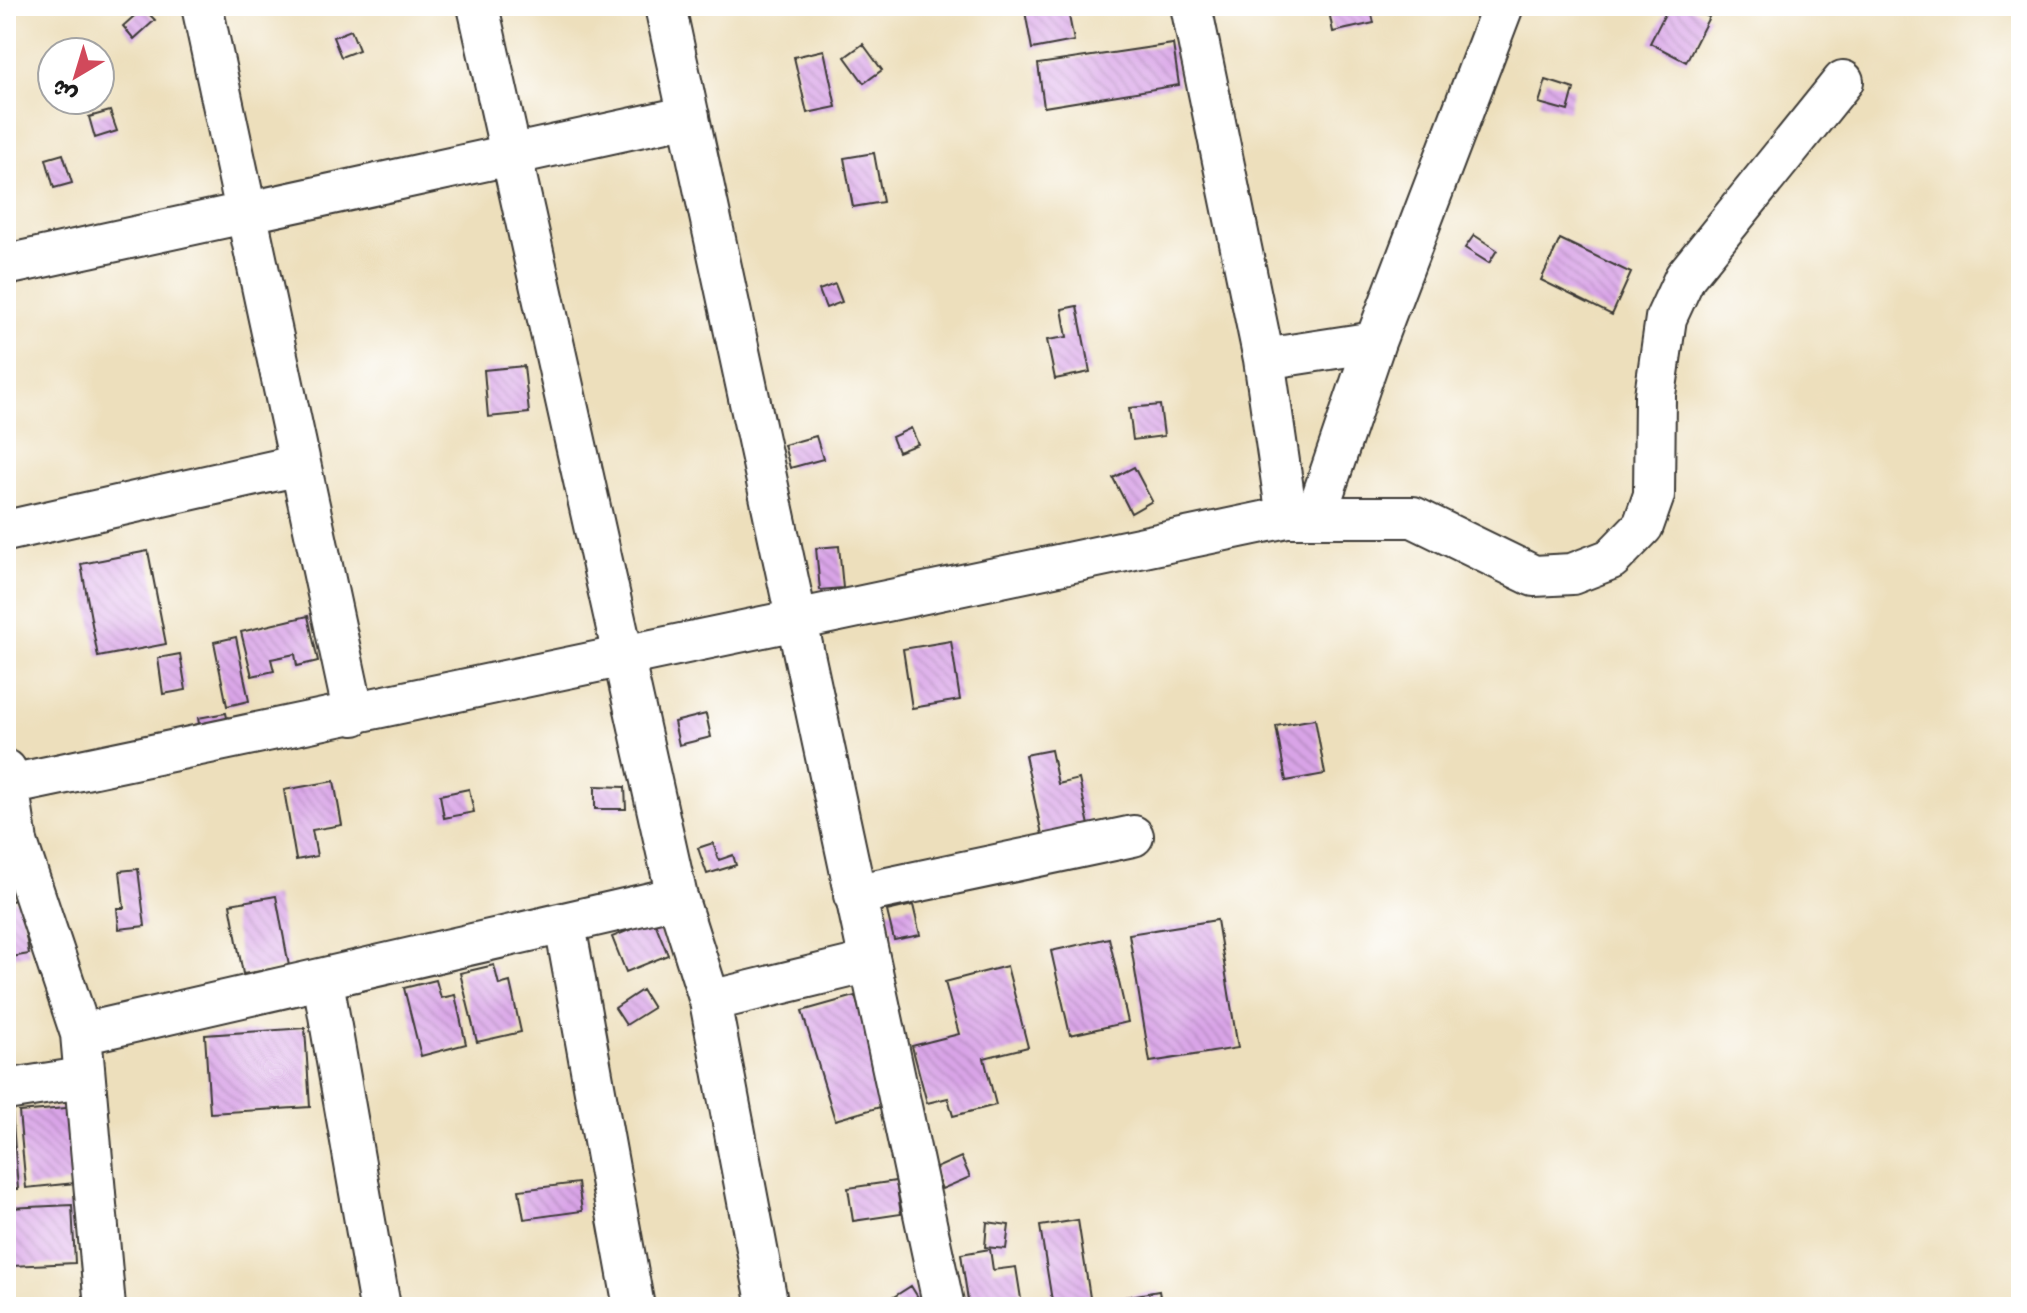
<svg xmlns="http://www.w3.org/2000/svg" width="2027" height="1313" font-family="'Playpen Sans','Playpen Sans Arabic',sans-serif">
	<style>
		.building { fill: url(#building-back-hatch) }
		.lines { fill: none; stroke-linecap: round; stroke-linejoin: round }
		.street-casing { stroke: #3b3934; stroke-width: 44 }
		.street { stroke: #fff; stroke-width: 40 }
	</style>
	<defs>
		<pattern id="building-back-hatch" width="6" height="6" patternUnits="userSpaceOnUse" patternTransform="scale(2)"><rect width="6" height="6" fill="#d9a4e7"/><path d="M-1 5l2 2M0 0l6 6M5-1l2 2" fill="none" stroke="#ba8dc6"/></pattern>
	</defs>
	<rect width="100%" height="100%" fill="#fff"/>
	<filter id="ink" filterUnits="userSpaceOnUse"><feTurbulence type="fractalNoise" baseFrequency=".0125" numOctaves="2"/><feDisplacementMap in="SourceGraphic" scale="16" xChannelSelector="R" yChannelSelector="G"/><feConvolveMatrix kernelMatrix="1 2 1 2 8 2 1 2 1" color-interpolation-filters="sRGB"/></filter>
	<filter id="wash" filterUnits="userSpaceOnUse"><feTurbulence type="fractalNoise" baseFrequency=".006" numOctaves="4" result="noise"/><feDisplacementMap in="SourceGraphic" scale="32" xChannelSelector="R" yChannelSelector="G"/><feGaussianBlur stdDeviation="1.8" result="paint"/><feColorMatrix in="noise" values="0 0 0 0 0 0 0 0 0 0 0 0 0 0 0 0 0 1.4 0 .05"/><feComposite in="paint" operator="in"/></filter>
	<g filter="url(#wash)">
		<rect width="100%" height="100%" fill="#eddfbc"/>
		<g id="blocks">
			<path class="building" d="M1024,6h43l7,35 -42,8z
				M1328,6h42l4,17 -41,9z
				M1669,6h18l22,11 -23,45 -36,-19z
				M143,8l12,12 -21,19 -11,-13z
				M351,30l8,20 -18,7 -8,-20z
				M863,44l19,26 -18,13 -19,-26z
				M1173,44l6,41 -135,22 -6,-43z
				M824,50l12,57 -29,6 -13,-56z
				M1546,80l28,9 -6,22 -29,-8z
				M110,111l7,20 -22,7 -6,-21z
				M874,153l9,49 -30,5 -9,-49z
				M63,154l9,29 -18,5 -8,-29z
				M1474,235l23,15 -8,13 -24,-15z
				M1560,239l71,34 -19,42 -71,-35z
				M835,284l7,18 -16,6 -7,-18z
				M1077,306l13,66 -35,7 -8,-39 20,-3 -5,-28z
				M524,366l5,47 -41,4 -4,-47z
				M1160,405l4,31 -31,4 -4,-32z
				M911,428l7,16 -20,8 -6,-15z
				M816,436l7,23 -33,9 -6,-23z
				M1134,467l18,34 -21,12 -18,-35z
				M839,546l4,42 -23,2 -4,-42z
				M148,551l18,93 -68,13 -17,-93z
				M308,616l10,45 -21,5 -2,-12 -24,5 3,12 -22,5 -11,-44z
				M236,637l13,64 -22,5 -13,-64z
				M951,641l9,59 -48,8 -9,-59z
				M180,654l6,36 -23,4 -5,-36z
				M226,713l5,23 -29,5 -4,-23z
				M706,714l5,23 -32,8 -5,-23z
				M1315,719l10,55 -39,7 -10,-55z
				M1051,750l7,34 21,-5 11,51 -47,9 -18,-84z
				M334,781l8,44 -30,5 5,26 -21,4 -12,-70z
				M595,786l30,1 1,22h-31z
				M469,789l5,23 -30,6 -4,-23z
				M713,843l6,17 14,-5 3,10 -29,9 -9,-26z
				M138,869l7,57 -26,3 -2,-21h7l-4,-37z
				M276,896l13,70 -46,8 -13,-70z
				M20,899l9,55 -23,4v-56z
				M913,905l7,30 -26,5 -7,-29z
				M654,920l14,35 -42,17 -14,-35z
				M1217,920l21,128 -88,14 -21,-128z
				M1109,938l19,84 -58,13 -19,-84z
				M494,965l5,20 11,-3 11,50 -44,10 -17,-69z
				M1007,966l21,81 -44,11 12,47 -43,11 -5,-18 -21,5 -15,-57 47,-12 -14,-52z
				M436,980l5,18 14,-3 11,49 -45,12 -17,-68z
				M642,990l11,18 -27,17 -11,-17z
				M855,996l32,109 -52,15 -33,-109z
				M305,1028l5,79 -100,6 -5,-78z
				M78,1107l7,75 -59,6 -7,-76z
				M6,1110h6l6,79h-12z
				M961,1157l9,20 -28,12 -8,-20z
				M896,1181l5,33 -48,7 -5,-33z
				M578,1183l4,28 -58,8 -5,-29z
				M72,1205l3,58 -64,3 -3,-58z
				M1078,1220l13,84 -38,3 -13,-81z
				M987,1222l22,3 -3,24 -21,-2z
				M990,1249l3,21 23,-3 6,38 -53,2 -8,-53z
				M911,1286l13,21h-26l-6,-9z
				M1159,1291l3,16h-48l-1,-8z"/>
		</g>
	</g>
	<g filter="url(#ink)">
		<use href="#blocks" fill-opacity="0" stroke="#3b3934" stroke-width="2"/>
		<g class="lines">
			<g class="street-casing">
				<path id="street" d="M202,6l152,709
					M478,6l199,891 33,104 58,306
					M665,6l279,1301
					M6,265l683,-149
					M1264,359l111,-17
					M1316,515l59,-173 128,-336
					M1287,517h126l121,59 38,-2 39,-15 32,-33 11,-31 1,-100 11,-77 19,-41 158,-196
					M6,531l294,-66
					M6,770l11,72 64,192 24,273
					M9,785l1278,-268 -23,-158 -73,-353
					M854,895l279,-59
					M565,925l69,382
					M323,981l57,326
					M710,1001l160,-39
					M81,1034l596,-137
					M6,1090l76,-12"/>
			</g>
			<use href="#street" class="street"/>
		</g>
	</g>
	<rect width="2027" height="1313" fill="none" stroke="#fff" stroke-width="32"/>
	<g transform="translate(76 76) rotate(218)"><circle r="38" fill="#ffffff" stroke="#a4a4a4" stroke-width="2"/>
	<path d="M0-6L14 30L0 20L-14 30Z" fill="#d1495b"/>
	<text y="-12" font-size="22" font-weight="bold" text-anchor="middle" fill="#1c1c1c">ش</text>
	</g>
</svg>
